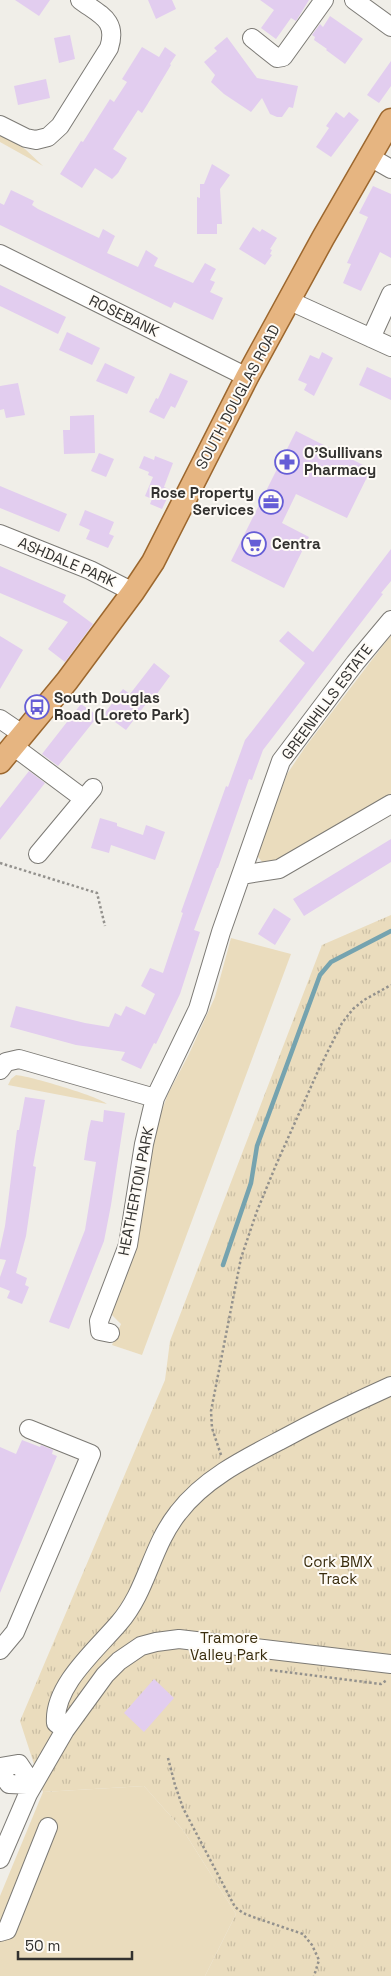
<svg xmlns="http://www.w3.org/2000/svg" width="391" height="1976" font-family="'Space Grotesk',sans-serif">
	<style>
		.green { fill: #eadcbd }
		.park { fill: url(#park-tufts) }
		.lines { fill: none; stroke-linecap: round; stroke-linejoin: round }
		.stream { stroke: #75a3af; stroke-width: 4.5 }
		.building { fill: #e2cdef }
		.minor-casing { stroke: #7c7a75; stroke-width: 20 }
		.major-casing { stroke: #9c672e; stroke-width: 25 }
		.path { stroke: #93918d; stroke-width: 2.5; stroke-dasharray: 2.5 2.5; stroke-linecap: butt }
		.minor { stroke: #fff; stroke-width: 18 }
		.major { stroke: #e6b581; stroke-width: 22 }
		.labels { text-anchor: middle; stroke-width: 4; stroke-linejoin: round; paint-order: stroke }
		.street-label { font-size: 15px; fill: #32312f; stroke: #fefbf6 }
		.poi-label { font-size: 15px; font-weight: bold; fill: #32312f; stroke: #fefbf6; text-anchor: start }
		.park-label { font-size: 15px; fill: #392c0d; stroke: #fefbf6 }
	</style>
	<defs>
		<pattern id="park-tufts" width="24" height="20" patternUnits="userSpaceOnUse" patternTransform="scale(1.25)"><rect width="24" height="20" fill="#eadcbd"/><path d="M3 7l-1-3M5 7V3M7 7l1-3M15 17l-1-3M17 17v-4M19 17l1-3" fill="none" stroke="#c9bda3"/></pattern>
	</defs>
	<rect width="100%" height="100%" fill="#f0eee8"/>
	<path class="green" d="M0,134l25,15 18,17 -43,-24z
		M391,635v161l-118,68h-9l-6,-7v-5l29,-78 19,-28z
		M231,938l60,16 -149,401 -30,-10 9,-21 -10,-10v-6l26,-69 20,-116 11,-29 21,-40 26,-57z
		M16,1075c13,1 82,21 91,29l-99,-19 3,-6z
		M144,1786l39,44 53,84 -31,62h-205v-80l43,-104z"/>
	<path class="park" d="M391,915v1061h-186l31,-62 -53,-84 -39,-44 -101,6 -23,-71 145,-341 5,-39 152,-396z"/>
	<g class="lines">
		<path class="stream" d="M223,1265l28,-82 6,-37 63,-171 11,-13 60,-31"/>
	</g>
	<path class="building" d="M15,0h35l-11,16z
		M148,0h24l4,9 -20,10z
		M260,0h49l-13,21 -5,-3 -15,21 -15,-11 13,-18z
		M330,16l33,23 -18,25 -19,-14 1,-1 -13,-9 1,-3 -3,-2 8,-11 3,3z
		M70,35l5,24 -16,4 -5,-25z
		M227,37l30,41 41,8 -5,22 -4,-1 -7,10h-5l-7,-3 -8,-16 -11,14 -27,-18 -13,-12 4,-7 -11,-13 13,-11 -3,-3z
		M142,47l17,10 6,-10 11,8 -6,9 1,1 -24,40 -5,8 -4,-3 -25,39 14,9 -9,15 -6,6 -17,-11 -13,20 -22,-14 21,-33 2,1 27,-43 4,3 13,-20 -5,-3z
		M391,61v25l-12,17 -12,-8z
		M46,79l4,19 -32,7 -4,-19z
		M336,112l8,6 5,-6 10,8 -28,37 -15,-10 13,-19 -3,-2z
		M212,164l18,11 -10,14 2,35h-5v10h-20v-37l3,1v-14h4z
		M373,186l18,8v64l-11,-6 -19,39 -18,-8 8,-19 -4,-1 21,-46 -9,-4z
		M11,190l23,11 -2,4 6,4 61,29 4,-9 12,7 -8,17 31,14 8,-17 12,8 -4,8 39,17 12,-20 11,6 -6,11 5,2 -5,10 13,6 -10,22 -39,-18 -3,6 -171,-83v-22l4,2z
		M253,227l7,5 2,-3 15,9 -7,11 2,1 -2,4 2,1 -7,10 -26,-16z
		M0,285l66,32 -8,17 -58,-28z
		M67,332l33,16 -8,17 -33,-15z
		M322,352l11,6 -19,38 -10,-6 3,-6 -9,-4 12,-25 9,4z
		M105,363l30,14 -8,17 -31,-13z
		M367,367l24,11v22l-32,-15z
		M170,373l18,8 -13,27 -4,-2 -7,13 -15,-7 7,-14 2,1z
		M18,383l7,32 -19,3 -2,-9 -4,1v-24z
		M94,415l1,38 -31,1 -1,-24h7v-14z
		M296,431l75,38 -24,49 -51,-24 -14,29 27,14 -25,51 -53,-27z
		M99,453l15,6 -8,18 -15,-6z
		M144,456l10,4 1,-4 18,7 -9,24 7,3 -9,19 -12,-5 2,-5 -7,-3 8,-19 -5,-2 1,-3 -10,-4z
		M0,486l67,28 -8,18 -59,-24z
		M85,510l29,12 -5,12 5,2 -6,12 -22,-9 4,-9 -11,-5z
		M391,549v32l-10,12 2,1 -120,156 -11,30 -3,-1 -31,89h-1l-23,62 6,2 -20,62 -24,50 -2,-1 -13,26 -20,-9 4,-8 -49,-7 -66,-18 6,-21 69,17 24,4 6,-14 6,3 5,-10 19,9 10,-21 -14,-8 9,-18 13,5 20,-60 -2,-1 45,-126 2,1 17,-47 60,-77 -26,-22 9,-10 25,21z
		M0,566l66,29 -3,7 30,22 -28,38 -17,-13 20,-27 -68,-29z
		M0,636l23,14 -23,39z
		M154,663l16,13 -19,26 -2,-2 -23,30 -22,-16 19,-25 7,5z
		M81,704l17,12 -40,50 -16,-12z
		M29,771l16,12 -45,57v-32z
		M100,818l17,5v3l26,9 3,-10 19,7 -10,28 -44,-15 -2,8 -18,-5z
		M391,839v23l-87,54 -11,-17z
		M274,908l17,11 -16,26 -17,-11z
		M25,1097l20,3 -12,66 3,1 -10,69 -10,37 11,5 -2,7 4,2 -7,17 -15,-6 3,-7 -10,-4v-10l6,-17 -6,-1v-10l5,-23 12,-96h2z
		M104,1110l21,3 -14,92 -7,36 -35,88 -20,-7 36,-92 11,-68 -12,-2 4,-27 3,-13 12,2z
		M22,1440l18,7 1,-2 12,5 -1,4 5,2 -57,137v-146l16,7z
		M154,1679l20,19 -30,34 -20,-19z"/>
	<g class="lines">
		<g class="minor-casing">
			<path id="minor" d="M354,0l37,27
				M252,38l25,20 6,-1 41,-57
				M0,125l26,13 10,2 12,-3 12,-11 49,-78c9,-28 -9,-33 -29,-48
				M370,157l21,12
				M0,254l247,123
				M290,301l101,46
				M371,338l20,-44
				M0,534l90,36 43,22
				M0,719l22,15
				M13,746l71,53
				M38,854l55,-66
				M241,875l38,-6 112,-65
				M0,1070l6,-8 13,-3 136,39
				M110,1333l-10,-2 -1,-10 29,-76 16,-101 11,-46 43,-89 23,-77 60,-171 74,-98 36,-43
				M0,1650l15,-18 76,-178 -62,-25
				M65,1730l-9,-7c-3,-37 41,-74 63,-100 28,-32 32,-76 59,-110 25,-33 64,-53 101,-72 37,-20 74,-38 112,-55
				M0,1767l19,-3 14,21
				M0,1771l9,13 24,1
				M0,1859l28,-65 37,-64 40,-55 14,-14 22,-15 15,-4 23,-3 212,25
				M0,1932l7,-2 41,-103"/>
		</g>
		<g class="major-casing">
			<path id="major" d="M0,762l67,-81 66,-89 20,-30 94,-185 76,-139 68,-118"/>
		</g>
		<path class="path" d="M0,863l97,30 8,33
			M221,1455l-9,-27 -1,-17 30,-153 16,-47 19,-46 42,-94 24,-48 11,-14 11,-9 27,-15
			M270,1670l111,14 6,-4
			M168,1758l7,27 8,23 52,99 8,6 10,4 50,17 9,11 7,15 -5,16"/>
		<use href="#minor" class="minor"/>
		<use href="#major" class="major"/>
	</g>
	<defs>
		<g id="pharmacy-ring" transform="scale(1.25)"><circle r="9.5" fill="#fefbf6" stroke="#655dd6" stroke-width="1.5"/><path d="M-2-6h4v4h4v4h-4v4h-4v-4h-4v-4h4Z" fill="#655dd6"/></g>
		<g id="office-ring" transform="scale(1.25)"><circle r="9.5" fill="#fefbf6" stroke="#655dd6" stroke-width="1.5"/><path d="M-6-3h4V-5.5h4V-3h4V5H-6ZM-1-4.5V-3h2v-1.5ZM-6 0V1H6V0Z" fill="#655dd6"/></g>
		<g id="supermarket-ring" transform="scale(1.25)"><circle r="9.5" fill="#fefbf6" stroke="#655dd6" stroke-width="1.5"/><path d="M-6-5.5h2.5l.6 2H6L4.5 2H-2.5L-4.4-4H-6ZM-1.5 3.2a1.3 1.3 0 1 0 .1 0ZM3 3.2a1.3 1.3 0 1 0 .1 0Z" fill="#655dd6"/></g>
		<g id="bus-ring" transform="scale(1.25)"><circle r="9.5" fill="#fefbf6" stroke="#655dd6" stroke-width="1.5"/><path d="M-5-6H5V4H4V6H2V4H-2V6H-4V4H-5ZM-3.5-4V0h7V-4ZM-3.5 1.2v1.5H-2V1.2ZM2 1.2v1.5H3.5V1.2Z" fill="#655dd6"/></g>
	</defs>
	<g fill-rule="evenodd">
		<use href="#pharmacy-ring" x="287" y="462"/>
		<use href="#office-ring" x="271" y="502"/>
		<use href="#supermarket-ring" x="254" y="544"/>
		<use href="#bus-ring" x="37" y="707"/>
	</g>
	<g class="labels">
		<g class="street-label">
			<text transform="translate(124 316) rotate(26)" y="5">ROSEBANK</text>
			<text transform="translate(238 397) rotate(-62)" y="5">SOUTH DOUGLAS ROAD</text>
			<text transform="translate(67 562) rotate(23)" y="5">ASHDALE PARK</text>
			<text transform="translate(327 702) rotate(-53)" y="5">GREENHILLS ESTATE</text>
			<text transform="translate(136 1191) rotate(-79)" y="5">HEATHERTON PARK</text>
		</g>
		<g class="poi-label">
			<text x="304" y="458">O'Sullivans<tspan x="304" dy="17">Pharmacy</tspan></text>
			<text x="254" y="498" text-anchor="end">Rose Property<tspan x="254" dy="17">Services</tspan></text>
			<text x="272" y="549">Centra</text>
			<text x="54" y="703">South Douglas<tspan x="54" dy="17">Road (Loreto Park)</tspan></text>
		</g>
		<g class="park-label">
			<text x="338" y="1567">Cork BMX<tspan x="338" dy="17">Track</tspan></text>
			<text x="229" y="1643">Tramore<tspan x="229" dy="17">Valley Park</tspan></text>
		</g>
	</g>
	<path d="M18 1951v8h114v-8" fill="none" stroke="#32312f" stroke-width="2.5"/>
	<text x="25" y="1951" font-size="15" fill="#32312f" stroke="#fefbf6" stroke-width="4" paint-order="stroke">50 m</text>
</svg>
